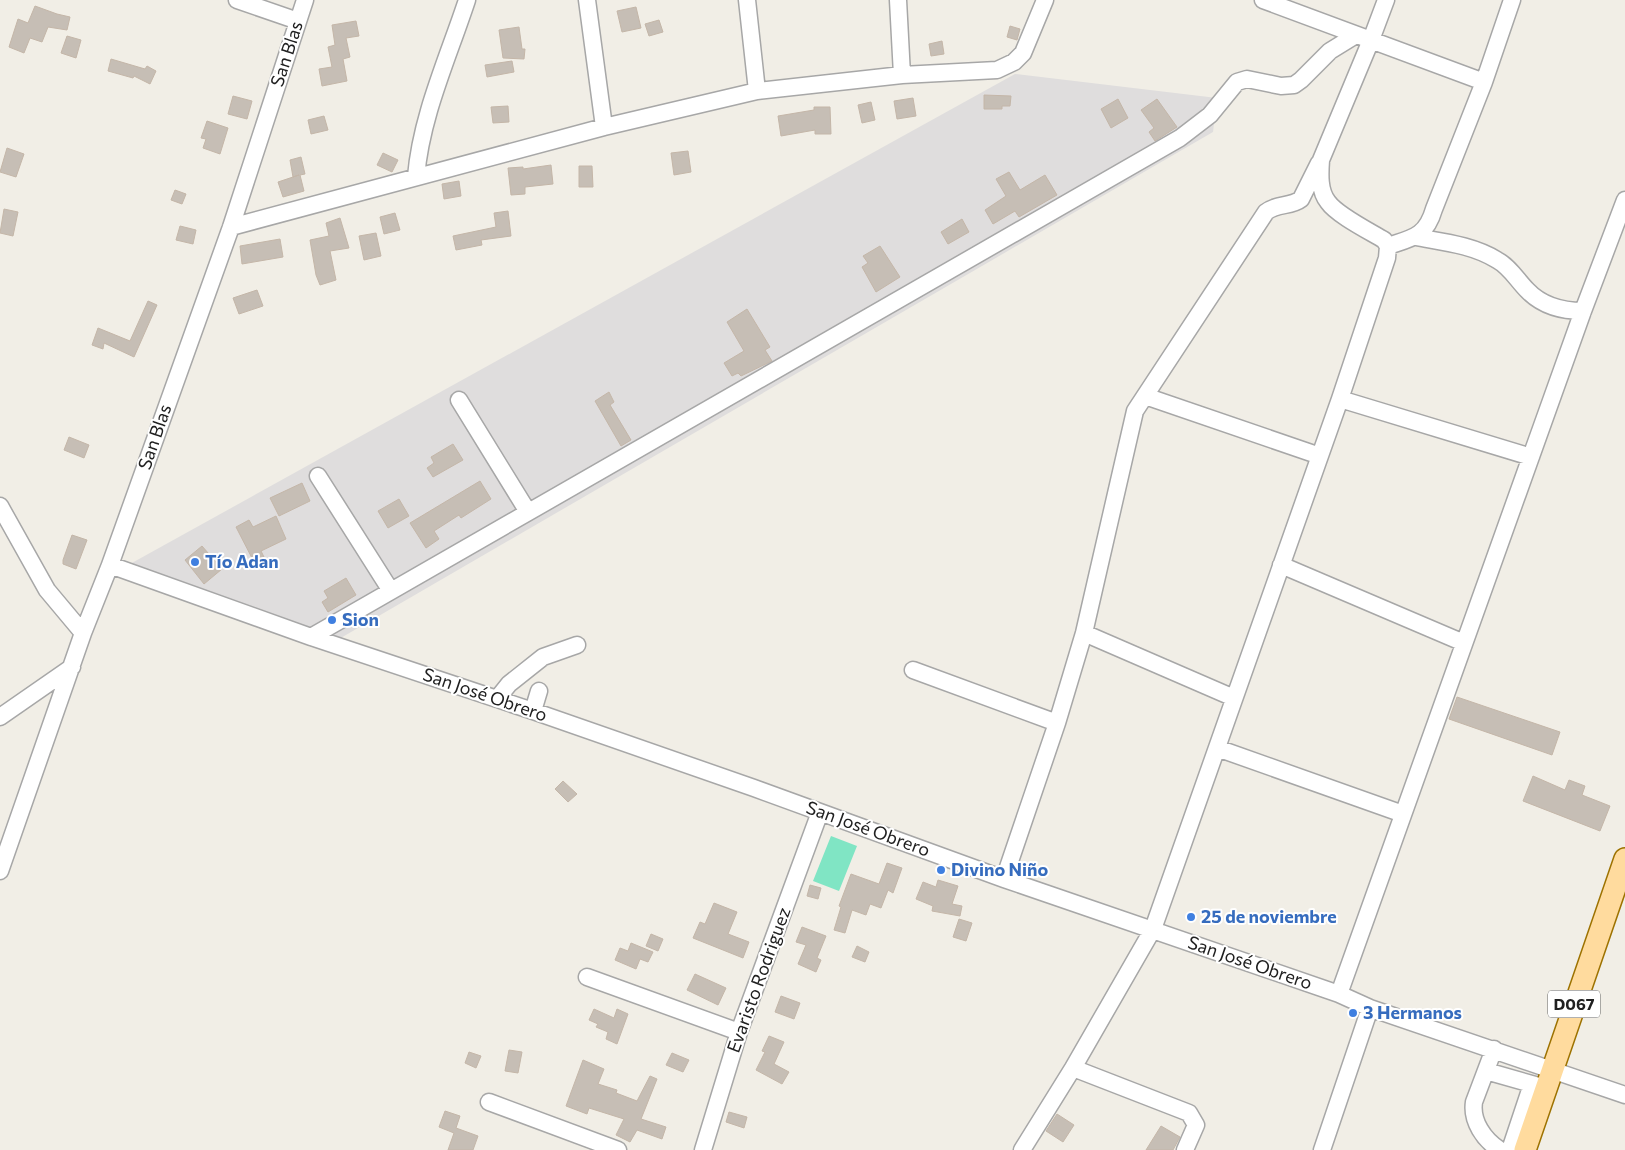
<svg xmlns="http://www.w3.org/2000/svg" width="1625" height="1150" font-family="Commissioner,sans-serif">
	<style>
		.residential { fill: #dfdddd }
		.pitch { fill: #80e5c4 }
		.building { fill: #c6beb5; stroke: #c4b6a8 }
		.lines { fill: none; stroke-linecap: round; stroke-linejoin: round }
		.minor-casing { stroke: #a7a7a7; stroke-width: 19 }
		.major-casing { stroke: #9d7200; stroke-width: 24 }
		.minor { stroke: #fff; stroke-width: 16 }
		.major { stroke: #ffdb9e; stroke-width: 21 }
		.shop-dot { fill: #3f7fe0; stroke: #fff; stroke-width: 2 }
		.labels { text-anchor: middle; stroke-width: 4; stroke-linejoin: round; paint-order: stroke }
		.shield { fill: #fff; stroke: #636363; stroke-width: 1 }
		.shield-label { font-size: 16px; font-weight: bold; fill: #202020 }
		.street-label { font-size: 18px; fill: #202020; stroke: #fff }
		.shop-label { font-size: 18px; font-weight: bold; fill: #366cbe; stroke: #fff; text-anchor: start }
	</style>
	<rect width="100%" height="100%" fill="#f1eee6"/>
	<path class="residential" d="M1015,74l202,24 -4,34 -874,507 -218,-70z"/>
	<path class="pitch" d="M831,836l26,10 -18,45 -26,-10z"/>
	<path class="building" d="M35,6l22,8 13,3 -3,13 -19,-3 -6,15 -12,-4 -6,15 -15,-6 9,-28 10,4z
		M636,7l5,21 -19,4 -5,-21z
		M659,20l4,12 -14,4 -4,-12z
		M356,21l3,15 -13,2 4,19 -7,2 4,22 -25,5 -3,-17 13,-2 -4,-20 7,-2 -3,-20z
		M1010,26l10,3 -3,11 -10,-3z
		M519,27l3,22h3l-1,10 -21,-1 -4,-28z
		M67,36l14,4 -5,18 -15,-5z
		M942,41l2,13 -13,2 -2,-12z
		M111,59l34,10 2,-3 9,5 -6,13 -16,-8 -1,2 -25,-7z
		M512,61l2,11 -27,5 -2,-12z
		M984,95l27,1 -1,10h-8v3h-18z
		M233,96l19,5 -5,18 -19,-5z
		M913,98l3,18 -19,3 -3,-18z
		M1118,99l10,19 -17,10 -10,-19z
		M1157,99l20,28 -22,14 -6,-9 5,-4 -13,-18z
		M871,102l4,18 -13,3 -4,-18z
		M508,106l1,16 -16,1 -2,-16z
		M814,107h16l1,27h-16v-4l-34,6 -3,-20 36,-6z
		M324,116l4,14 -17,4 -3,-14z
		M207,121l21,7 -8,26 -17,-6 3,-9 -5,-1z
		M7,148l17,6 -8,23 -16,-5z
		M688,151l3,21 -17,3 -3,-22z
		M383,153l15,7 -6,12 -15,-7z
		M301,157l4,17 -5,1 4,16 -21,6 -5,-15 21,-7 -6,2 -3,-17z
		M551,165l2,19 -28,3v7l-14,1 -3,-27 15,-1v2z
		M579,166h13l1,21h-14z
		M1009,172l11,18 25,-15 12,20 -38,22 -4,-6 -22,13 -8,-14 21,-14 -10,-17z
		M459,181l2,15 -17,3 -2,-15z
		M175,190l11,4 -4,10 -11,-4z
		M4,209l14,3 -5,24 -13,-3z
		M508,211l3,25 -30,4 1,5 -26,5 -3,-14 43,-9 -2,-14z
		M395,213l5,17 -16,4 -4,-17z
		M340,218l9,30 -19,3 6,29 -16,5 -4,-10 -6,-35 19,-4 -3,-13z
		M962,219l7,13 -21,12 -7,-12z
		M180,226l16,4 -3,14 -17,-4z
		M376,233l5,23 -17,4 -5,-24z
		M280,239l3,18 -41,7 -2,-18z
		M880,246l20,31 -24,15 -14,-25 6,-4 -5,-7z
		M257,290l6,16 -24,8 -6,-16z
		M148,301l9,4 -23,52 -30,-14 -1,6 -11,-4 6,-17 32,13z
		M747,309l23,38 -5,3 7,11 -31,15 -3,-3 -6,3 -8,-13 20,-12 -17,-29z
		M609,392l5,10 -4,3 21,35 -10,6 -26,-45z
		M69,437l20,8 -5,13 -20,-8z
		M453,444l10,16 -30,17 -6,-9 7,-5 -3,-6z
		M480,481l11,18 -30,19 -2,-3 -25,16 5,8 -13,9 -16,-25z
		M302,483l8,18 -31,15 -9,-18z
		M399,499l10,17 -21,12 -10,-17z
		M276,516l10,23 -25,12 3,6 -10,5 -18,-35 13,-7 4,7z
		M72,535l15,5 -11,29 -13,-5v-4z
		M202,546l20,23 -18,15 -19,-24z
		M346,578l10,17 -28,17 -6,-10 6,-4 -4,-7z
		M1457,697l103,35 -8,23 -103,-36z
		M1533,776l32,14 4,-10 16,6 -3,9 28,11 -10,25 -77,-30z
		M563,781l14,13 -9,8 -13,-13z
		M887,863l15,5 -9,25 -5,-3 -7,18 -11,-4 -4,11 -14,-5 -7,23 -11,-3 7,-23 -2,-1 12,-32 28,10z
		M938,880l20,6 -6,18 10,2 -2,10 -28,-5 1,-5 -17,-7 7,-17 13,5z
		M810,885l11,3 -3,11 -11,-3z
		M714,903l23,9 -9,22 21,8 -6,16 -50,-20 7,-16 5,2z
		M959,919l13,4 -6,18 -13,-4z
		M802,927l24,9 -9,22 4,2 -5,12 -18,-8 8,-19 -10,-3z
		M651,934l12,5 -5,12 -12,-5z
		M631,943l22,9 -5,10 -8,-3 -4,10 -21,-9 5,-12 8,3z
		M857,946l12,6 -4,10 -13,-5z
		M695,974l31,14 -8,17 -31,-15z
		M781,996l19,7 -6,16 -19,-7z
		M594,1009l20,9 3,-9 11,5 -11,30 -11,-5 2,-7 -12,-5 2,-3 -9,-4z
		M769,1036l15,6 -10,22 15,8 -7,12 -26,-14 9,-18 -3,-1z
		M509,1050l13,2 -4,21 -13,-2z
		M469,1052l12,4 -5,12 -11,-5z
		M672,1053l17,7 -6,12 -17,-7z
		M583,1060l21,9 -6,15 19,6 -1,3 21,8 13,-25 7,3 -16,40 25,8 -4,12 -25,-9 -7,12 -14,-7 8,-16 -35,-11 -2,6 -21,-8z
		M445,1111l15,5 -4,12 22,8 -5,14h-25l6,-17 -15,-6z
		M729,1112l18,5 -3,11 -18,-6z
		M1057,1114l17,11 -11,17 -17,-11z
		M1161,1126l19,11 -7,13h-27z"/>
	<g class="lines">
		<g class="minor-casing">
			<path id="minor" d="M237,0l61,21
				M587,0l17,127
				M747,0l10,91
				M898,0l4,75
				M1263,0l221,82
				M416,177c5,-61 32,-119 51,-177
				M231,227l373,-100 153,-36 145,-16 95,-5 17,-8 9,-9 22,-53
				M1416,237c27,5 57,8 81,23 13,7 20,20 30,30 15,16 35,21 56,21
				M1388,246c24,-8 38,-9 46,-37l50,-127 28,-82
				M1145,396l175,60
				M1340,399l191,58
				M459,400l69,112
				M318,476l73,115
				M0,506l47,84 36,43
				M110,565l201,72 222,74 221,77 250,91 335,115 31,14 255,87
				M1281,565l183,78
				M1084,633l150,65
				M311,637l869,-499 30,-23 27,-33 10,-3 34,7 13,-1 7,-5 29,-29 26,-16
				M913,670l144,53
				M497,699l12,-15 34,-27 34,-12
				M533,711l6,-20
				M0,717l72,-50
				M1217,748l186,66
				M0,871l83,-238 27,-68 121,-338 74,-227
				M1004,879l53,-156 27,-90 51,-222 131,-199c11,-9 25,-5 35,-13l18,-36
				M587,977l152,55
				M1339,994l244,-683 42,-111
				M1494,1049l-20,53c-3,19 10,38 26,48
				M1073,1068l116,45 7,12 -11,25
				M1486,1071l56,16
				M489,1102l129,48
				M703,1150l36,-118 81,-220
				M1022,1150l51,-82 80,-139 187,-530 47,-141 1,-12 -4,-6c-15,-9 -47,-25 -56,-38 -9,-11 -8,-28 -7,-42l50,-120 15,-40
				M1322,1150l48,-142
				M1510,1150l22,-66"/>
		</g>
		<g class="major-casing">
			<path id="major" d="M1525,1150l100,-291"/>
		</g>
		<use href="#minor" class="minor"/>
		<use href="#major" class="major"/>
	</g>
	<g class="shop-dot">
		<circle cx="195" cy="562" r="5"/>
		<circle cx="332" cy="620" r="5"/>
		<circle cx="941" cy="870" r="5"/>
		<circle cx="1191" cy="917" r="5"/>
		<circle cx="1353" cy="1013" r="5"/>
	</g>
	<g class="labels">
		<rect class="shield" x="1548" y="990.5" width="52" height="27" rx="4"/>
		<g class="shield-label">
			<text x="1574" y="1010">D067</text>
		</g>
		<g class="street-label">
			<text transform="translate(287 54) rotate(-72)" y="6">San Blas</text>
			<text transform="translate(155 437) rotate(-71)" y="6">San Blas</text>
			<text transform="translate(485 695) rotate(19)" y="6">San José Obrero</text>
			<text transform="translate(868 829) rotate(20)" y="6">San José Obrero</text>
			<text transform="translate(1250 963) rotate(19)" y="6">San José Obrero</text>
			<text transform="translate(759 980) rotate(-70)" y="6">Evaristo Rodriguez</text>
		</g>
		<g class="shop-label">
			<text x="205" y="568">Tío Adan</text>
			<text x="342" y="626">Sion</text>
			<text x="951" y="876">Divino Niño</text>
			<text x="1201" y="923">25 de noviembre</text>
			<text x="1363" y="1019">3 Hermanos</text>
		</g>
	</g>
</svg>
